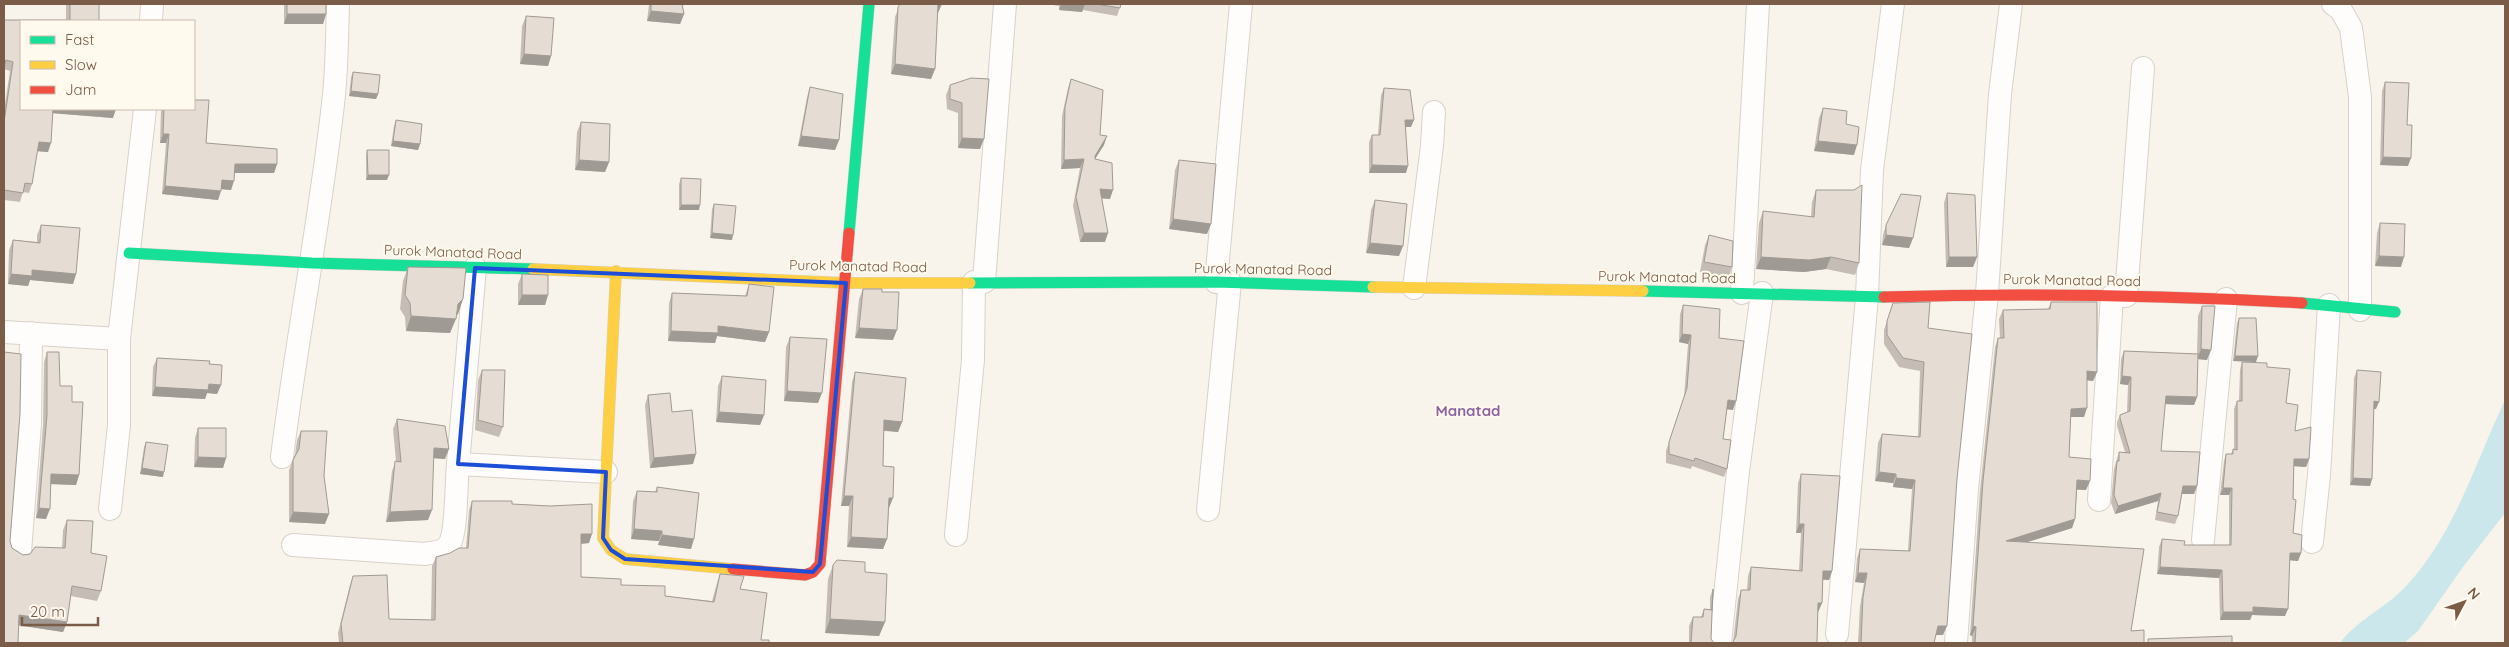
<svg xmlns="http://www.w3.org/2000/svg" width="2509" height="647" font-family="Quicksand,sans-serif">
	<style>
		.water { fill: #cbe7eb }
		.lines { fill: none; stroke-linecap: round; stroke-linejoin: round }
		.street-casing { stroke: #d8d1ca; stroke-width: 24 }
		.fast-casing { stroke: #d8d1c8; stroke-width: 12 }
		.slow-casing { stroke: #d8d1c8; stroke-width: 12 }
		.jam-casing { stroke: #d8d1c8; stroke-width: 12 }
		.street { stroke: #fefdfc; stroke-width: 22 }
		.fast { stroke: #16e098; stroke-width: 11 }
		.slow { stroke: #ffcf43; stroke-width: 11 }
		.jam { stroke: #f24e42; stroke-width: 11 }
		.wall { fill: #c5bdb5 }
		.shaded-wall { fill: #a09a94 }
		.building { fill: #e5dcd3; stroke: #a09a94 }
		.marked { fill: none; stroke: #1d4ed8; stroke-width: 4; stroke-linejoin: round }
		.labels { text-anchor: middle; stroke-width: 4; stroke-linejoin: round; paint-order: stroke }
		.street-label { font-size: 14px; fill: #7b5c48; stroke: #fff9ee }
		.neighbourhood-label { font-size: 15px; font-weight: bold; fill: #8d639e; stroke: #fff9ee }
	</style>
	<rect width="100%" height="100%" fill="#f8f4ec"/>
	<path class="water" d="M2505,400v113l-42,54 -45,64 -14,12h-64c19,-25 48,-36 68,-59 48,-53 67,-121 97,-184z"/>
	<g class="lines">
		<g class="street-casing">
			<path id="street" d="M2333,4l8,6 10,18 9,69v213
				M151,21l1,-17
				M475,268l-17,196 148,8
				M984,282l21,-278
				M1216,282l25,-278
				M1414,288l18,-142 2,-34
				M1742,293l16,-289
				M2126,296l17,-228
				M4,332l115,7
				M282,457c15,-121 39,-241 52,-362 3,-30 3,-61 4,-91
				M2099,500l13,-204
				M110,509l9,-84v-86l26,-230
				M1208,510l22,-228
				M956,535l17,-175 1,-78
				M2203,540l23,-241
				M2312,542l7,-67 10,-170
				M293,545l132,9c9,-2 20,-1 25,-11 7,-14 6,-61 8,-79
				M20,552l10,-128 1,-91
				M1837,634l30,-337 5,-127 21,-166
				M1720,643l18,-172 24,-178
				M1956,643l11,-154 20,-195 13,-200 11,-90"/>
		</g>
		<g class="fast-casing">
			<path id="fast" d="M849,233l20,-229
				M129,253l183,10 221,6
				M970,283l246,-1 157,5
				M1643,291l241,6
				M2302,303l93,9"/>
		</g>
		<g class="slow-casing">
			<path id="slow" d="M533,269l313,14h124
				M616,271l-13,267 8,12 14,9 108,10
				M1373,287l270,4"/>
		</g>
		<g class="jam-casing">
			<path id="jam" d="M1884,297c140,-4 279,-2 418,6
				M733,569l72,6 8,-3 7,-8 29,-331"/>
		</g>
		<use href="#street" class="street"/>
		<use href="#fast" class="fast"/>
		<use href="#slow" class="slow"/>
		<use href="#jam" class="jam"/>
	</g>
	<path class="wall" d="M66,4h33v17h-78l92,97 -60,-5 -5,39 -11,-1 -5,33 -3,9 -6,-1 -3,10 -16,-2v-90l6,-39 -6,-2v-49h62z
		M284,4h42v10l-3,10h-39z
		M649,4h33l2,10 -4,10 -33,-3z
		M900,4l38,9h-1l-2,56 -4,10 -40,-5 4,-57z
		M1053,4h68l-4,12 -34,-6 -1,2 -23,-2v-4l-6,-1z
		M526,16l25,40 -3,10 -28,-2 2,-38z
		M353,72l25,22 -2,5 -27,-3 2,-19z
		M989,79l-9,70 -22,-1v-35l-11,-4 -1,-14 4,-10z
		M1071,79l33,66 -9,14 15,40 -8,-1 3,44h-25l-7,-36 7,-38 -19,1 1,-53 6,-28z
		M2385,82l22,43 1,41 -28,-1 2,-74z
		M810,87l29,53 -4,10 -37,-4 9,-49z
		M1384,88l27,39h-5v46h-37v-31l3,-7h6l3,-40z
		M1823,108l23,16 8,31 -40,-4 5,-33z
		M161,109h33l12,34 71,21 -3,9h-39l-4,17 -10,-1 -3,11 -56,-6 4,-51h-6z
		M396,120l24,24 -2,6 -27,-4 3,-20z
		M581,122l28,40 -4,10 -30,-2 2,-38z
		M367,150l20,30h-21v-25z
		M1179,160l28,74 -38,-5 6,-59z
		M681,178l18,32h-20v-26z
		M1816,190l43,73 -4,12 -29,-6 -22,3 -48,-3 3,-46 4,-12 48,6 1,-15z
		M1947,193l30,64 -4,10h-27l-2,-64z
		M1375,200l24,56 -33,-3 5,-43z
		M714,204l18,36 -22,-2 2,-29z
		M2380,223l21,44 -26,-1 2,-33z
		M41,225l35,49 -3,10 -43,-4 -2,6 -20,-2 1,-34 4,-10 24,2v-7z
		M1886,225l27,13 -4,10 -27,-3 1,-10z
		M1709,235l23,32 -3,10 -29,-5 5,-27z
		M408,267l55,32 -5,15 -2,1 -6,18 -44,-2 -1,-14 -5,-8 3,-28z
		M522,274l26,21 -3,10h-27v-21z
		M749,284l20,48 -4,10 -48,-6 -2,7 -47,-2 1,-38 3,-10 73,3z
		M863,289l19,3 11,48 -38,-2 4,-39z
		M2051,302l46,70 -4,9 -6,-1 -3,37h-14l-1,40 17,33h-9l-2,29 -3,9 -45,14 104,89 13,12h-172v-7l-2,-1 10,-145 15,-143 3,-9h2l-1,-19 4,-9 45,-1z
		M1893,303l35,25 29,151 -14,156h-7l-2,8h-76l2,-37 4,-23 -9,-1 2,-24 3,-9 48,2 4,-62 -19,-2v-4l-18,-2 3,-38 4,-9 36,3 2,-66 -21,-4 -15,-23v-14z
		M1683,305l36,33 14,72 -6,-1 -4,30 4,30 -3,8 -32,-11 -1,3 -25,-6v-12l18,-54 4,-53 -9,-2 1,-28z
		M2202,306l5,54 -9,-1 -1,38 -3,8 -29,-1 -4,47 36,35 -3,8h-12l-4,22 -3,8 -20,-4 3,-19 -43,13 -4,-11 3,-34 5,-17h6l-8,-26v-4l3,-7 7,-3 1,-27 -8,-1 1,-25 3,-8 73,3 1,-38z
		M2239,318l17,44 -23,-1 4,-38z
		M790,337l28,66 -34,-2 2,-54z
		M47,352l13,34 19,89 -3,10 -25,-1 -5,35 -10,-1 7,-93 1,-63z
		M157,358l52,6 12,21 -4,9 -10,-1 -2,6 -53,-3 1,-29z
		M2242,362l25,5 19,36 9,28 14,28 -3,8 -12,-1 -1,67 8,20 -3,8 -8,-1 -5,56 -33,-1 -2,5h-30l-1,-42 -62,-4 2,-27 3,-8 22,6h45v-50h-9l4,-34 2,-7h5l2,-5h1v-40l3,-8h2l1,-31z
		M482,370l21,57 -4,10 -24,-7 3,-50z
		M2357,370l19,39h-2l-2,70 -2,7 -20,-1 4,-107z
		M855,372l47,50 -4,10 -14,-1 -1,35 6,42 -2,31 -4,10 -36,-2 2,-41h-8l11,-124z
		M722,376l42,39 -4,10 -44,-3 2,-36z
		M648,395l24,17 21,52 -43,4 -5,-63z
		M397,419l48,40 -11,-1 -6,62 -42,2 6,-51 4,-10 -3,-32z
		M198,428l28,30 -3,10 -29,-1 1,-29z
		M301,431l23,45 1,48 -36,-2v-52l6,-15 2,-15z
		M146,442l17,35 -23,-3 4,-27z
		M1801,474l31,97 -3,9h-6l-1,23 -4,9 -85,30 5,-43 3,-9h6l1,-14 3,-9 48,3 2,-37h-5l2,-50z
		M657,487l34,62 -33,-4 1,-4 -28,-2 2,-38 4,-10 18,1z
		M472,501l40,3 77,39 -8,1v33l40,8 44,11 47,5 5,-18 3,-9 20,15 21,51 8,3h-430l-1,-10 12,-48 3,-9 36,43 42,1 1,-54 4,-9 14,-4 16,-5 3,-38z
		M67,520l24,33 10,38 -4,10 -26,-5 -4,26 -4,10 -44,-7 -9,-84 2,7 11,7 39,-7 1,-18z
		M833,565l32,7 20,50 -6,14 -54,-3 3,-54z
		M1713,589l-2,50 3,4h-25v-17l4,-9h8l3,-8h6v-12z"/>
	<path class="shaded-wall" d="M937,4h5l-4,9h-4z
		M1061,4h24l-3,8 -23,-2z
		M651,11l33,3 -4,10 -33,-3z
		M287,14h39l-3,10h-39z
		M524,54l27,2 -3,10 -28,-2z
		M895,64l40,5 -4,10 -40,-5z
		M351,91l27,3 -2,5 -27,-3z
		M52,109h64l-3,9 -63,-5z
		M1405,120h9l-3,7h-8z
		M163,134h6l-3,9h-6z
		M801,136l38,4 -4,10 -37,-4z
		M1107,136l-3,9 -13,20 4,-9z
		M962,138l22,1 -4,10 -22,-1z
		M393,141l27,3 -2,6 -27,-4z
		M1818,141l39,4 -3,10 -40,-4z
		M39,142l12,1 -3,9 -13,-1z
		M2383,157l28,1 -3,8 -28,-1z
		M1084,159l-4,9 -19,1 3,-9z
		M579,160l30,2 -4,10 -30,-2z
		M235,164h42l-3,9h-42z
		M1372,165l36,1 -2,7h-37z
		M368,175h21l-2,5h-21z
		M222,180l12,1 -3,9 -12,-1z
		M165,186l56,5 -3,9 -56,-6z
		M1100,189l13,1 -3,9 -13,-1z
		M681,205h19l-1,5h-20z
		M1173,219l38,5 -4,10 -38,-5z
		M712,233l21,2 -1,5 -22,-2z
		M1084,233h24l-3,9h-25z
		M1886,235l27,3 -4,10 -27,-3z
		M1370,243l33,3 -4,10 -33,-3z
		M2379,256l25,1 -3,10 -26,-1z
		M1761,257h70l-5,12 -22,3 -48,-3z
		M1949,257h28l-4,10h-27z
		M32,270l44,4 -3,10 -43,-4 -2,6 -20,-2 3,-10z
		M522,295h26l-3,10h-27z
		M463,299l-5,15 -5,4 5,-14z
		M411,316l45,3 -6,14 -44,-2z
		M718,326l51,6 -4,10 -48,-6 -2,7 -47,-2 3,-10z
		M859,328l38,2 -4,10 -38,-2z
		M1682,334l9,1 -3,9 -9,-2z
		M2201,349l10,1 -4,10 -10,-1z
		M2235,356h23l-2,6 -23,-1z
		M2087,371l10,1 -4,9 -10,-1z
		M2122,376l9,1 -3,8 -8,-1z
		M209,384l12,1 -4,9 -10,-1 -2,6 -53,-3 3,-9z
		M787,391l35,2 -4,10 -34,-2z
		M2166,396l31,1 -3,8 -31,-1z
		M1728,400l8,1 -3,9 -8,-1z
		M2374,401l5,1 -3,7h-4z
		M2087,408l-3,9h-17l4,-8z
		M719,412l45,3 -4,10 -44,-3z
		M884,420l18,2 -4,10 -18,-2z
		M434,448l15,1 -4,10 -14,-1z
		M696,454l-3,10 -43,4 4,-10z
		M198,457l28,1 -3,10 -29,-1z
		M2294,459h15l-3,8 -14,-1z
		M142,468l22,4 -1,5 -23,-3z
		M1879,472l17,2 -3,9 -18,-2z
		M51,474l28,1 -3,10 -28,-1z
		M1896,478l19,2 -3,9 -19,-2z
		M2353,478l19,1 -2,7 -20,-1z
		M2077,480l13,1 -4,9 -12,-1z
		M2183,486h14l-3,8h-14z
		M2223,488h9l-3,7h-9z
		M2161,493l-3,8 -43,13 3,-8z
		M844,496h9l-4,10h-8z
		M889,498h4l-4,10h-3z
		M39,508l11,1 -4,10 -10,-1z
		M432,510l-4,10 -42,2 4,-10z
		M293,512l36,2 -4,10 -36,-2z
		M2075,519l-3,9 -69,22 3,-9z
		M1799,524h5l-3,9h-5z
		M634,529l28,2 -3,10 -28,-2z
		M581,534h11l-3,9 -12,1z
		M662,535l32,4 -3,10 -33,-4z
		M851,537l36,2 -4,10 -36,-2z
		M2290,553h11l-3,8 -11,-1z
		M2160,567l62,3 -3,8 -62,-4z
		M1823,571h9l-3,9 -9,-1z
		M1858,573h9l-3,10 -9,-1z
		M1818,603h4l-4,9h-3z
		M2253,607l35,2 -3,7 -33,-1 -2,5h-30l3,-8z
		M19,615l48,7 -4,10 -47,-7z
		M830,619l55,3 -6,14 -54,-3z
		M1938,626h9l-4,9h-8z
		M1973,626l3,1 -4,9 -2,-1z"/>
	<path class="building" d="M70,4h29v17h-78v88h32l-2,34 -12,-1 -7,42 -7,-1 -2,10 -19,-3v-68l9,-60 -7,-2 -2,6v-46h66z
		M287,4h39v10h-39z
		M651,4h31l2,10 -33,-3z
		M900,4h38l-3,65 -40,-5 3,-57z
		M1096,4h25l-1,4z
		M526,16l28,2 -3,38 -27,-2z
		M353,72l27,3 -2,19 -27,-3z
		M971,78l18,1 -5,60 -22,-1v-35l-12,-4v-14z
		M1071,79l32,11 -3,45 7,1 -12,20v3l17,4 1,27 -13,-1 8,44h-24l-8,-36 8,-38 -20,1 1,-53z
		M2385,82l24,1 -2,42h5l-1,33 -28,-1z
		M810,87l33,7 -4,46 -38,-4z
		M1384,88l26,2 4,30h-9l3,46 -36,-1v-30h8z
		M194,100h15l-3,43 71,6v15h-42l-1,17 -12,-1 -1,11 -56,-5 4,-52h-6l1,-25h30z
		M1823,108l24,3 -1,13 13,3 -2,18 -39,-4z
		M396,120l26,4 -2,20 -27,-3z
		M581,122l29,2 -1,38 -30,-2z
		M367,150h22v25h-21z
		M1179,160l37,4 -5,60 -38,-5z
		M681,178l20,1 -1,26h-19z
		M1862,185l-3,78 -28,-6 -22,3 -48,-3 2,-46 51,6 2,-27h38z
		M1947,193l28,2 2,62h-28z
		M1901,194l20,2 -8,42 -27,-3v-10z
		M1375,200l32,4 -4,42 -33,-3z
		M714,204l22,2 -3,29 -21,-2z
		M2380,223l25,1 -1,33 -25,-1z
		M41,225l39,3 -4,46 -44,-4v6l-21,-2 2,-34 27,3z
		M1709,235l24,6 -1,26 -28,-5z
		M408,267l58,1 -3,31 -5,5 -2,15 -45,-3 -1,-13 -5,-8z
		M522,274l26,1v20h-26z
		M749,284l25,3 -5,45 -51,-6v7l-47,-2 1,-38 75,3z
		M863,289h19v3h17l-2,38 -38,-2z
		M1930,302l-2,26 44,6 -15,145 -10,147h-9l-4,17h-73l2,-46 4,-24h-9l2,-24 50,2 5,-71 -19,-2v-4l-17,-2 3,-38 38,3 4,-75 -21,-4 -16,-23v-14l6,-18z
		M2051,302h46v70l-10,-1v37l-16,1 -2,48 22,2 -1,22 -13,-1 -2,39 -69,22 138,8 -13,82 13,-1v13h-169l1,-16 -3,-1 10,-145 15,-143h6l-1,-28 47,-1z
		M1683,305l37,4 -1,29 25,3 -8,60 -8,-1 -5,39 8,1 -4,29 -32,-11 -1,3 -25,-7v-12l18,-54 4,-53 -9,-1z
		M2202,306h13l-4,44 -10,-1z
		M2239,318h17l2,38h-23z
		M790,337l37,2 -5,54 -35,-2z
		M2124,351l74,3 -1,43 -31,-1 -5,55 39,1 -3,34h-14l-5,30 -21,-4 4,-19 -43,13 -4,-11 3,-34h2v-9l11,1 -10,-35v-3l10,-4 1,-34 -9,-1z
		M4,352l17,2 -1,60 -10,127 2,7 11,7 7,-1 5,-7 30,1 2,-28 26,1 -2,32 16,3 -6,35 -29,-5 -5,36 -48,-7 -1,28h-14z
		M47,352h12l1,34h12v16h11l-4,73 -28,-1 -1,35 -11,-1 8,-93z
		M157,358l53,3 -1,3 13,1 -1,20 -12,-1 -1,6 -53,-3z
		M2242,362l25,1v4l23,2 -4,34 12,2 -3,26 16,-4 -2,32h-15l-1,40 3,1 -3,33 9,2 -1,18h-11l-2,56 -35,-2v5h-30l-1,-42 -62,-3 2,-28 23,2 -1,4h47l1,-57h-9l3,-34h7v-5l4,1v-49h5z
		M482,370h23l-2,57 -25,-7z
		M2357,370l24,2 -2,30 -5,-1 -2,78 -19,-1z
		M855,372l51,6 -4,44 -18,-2 -1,46 11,1 -1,31h-4l-2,41 -36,-2 2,-41h-9z
		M722,376l44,4 -2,35 -45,-3z
		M670,393l2,19 20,-2 4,44 -42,4 -6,-63z
		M397,419l48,7 4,23 -15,-1 -2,62 -42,2 5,-51 6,1z
		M198,428h28v30l-28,-1z
		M301,431h26l-3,45 5,38 -36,-2v-52l6,-11z
		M146,442l22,3 -4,27 -22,-4z
		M1801,474l39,2 -8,95h-9l-1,32h-4l-1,40h-85l1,-1 3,-6 5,-46h9l1,-23 51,4 2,-47h-5z
		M657,487l42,6 -5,46 -32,-4v-4l-28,-2 3,-38 20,1z
		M472,501h40v3l38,2 42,-2v30h-11v43l40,2v6l44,1v10l49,6 6,-28 24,2 -4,13 27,4 -6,47h8v3h-426l-2,-19 12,-48 34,-1 2,44 46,1 1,-63 14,-4 9,-5h9z
		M837,560l28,2v10l22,2 -2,48 -55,-3 3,-54z
		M1713,589l-2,50 3,4h-23l2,-26h10l1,-8 8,1z
		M2232,636v7h-84v-4z"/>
	<path class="marked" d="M475,268l371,15 -26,281 -7,8 -188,-13 -14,-9 -8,-12 3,-66 -148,-8z"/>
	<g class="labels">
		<g class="street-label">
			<text transform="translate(453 252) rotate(2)" y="5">Purok Manatad Road</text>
			<text transform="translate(858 266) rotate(1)" y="5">Purok Manatad Road</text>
			<text transform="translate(1263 269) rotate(1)" y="5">Purok Manatad Road</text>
			<text transform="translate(1667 277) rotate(1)" y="5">Purok Manatad Road</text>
			<text transform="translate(2072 280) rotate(1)" y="5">Purok Manatad Road</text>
		</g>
		<g class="neighbourhood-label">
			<text x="1468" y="416">Manatad</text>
		</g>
	</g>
	<rect width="2509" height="647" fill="none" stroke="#7b5c48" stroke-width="10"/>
	<rect x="20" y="20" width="175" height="90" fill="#fff9ee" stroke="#cabaac"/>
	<rect x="30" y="36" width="25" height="8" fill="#16e098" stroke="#cabaac"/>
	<text x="65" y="45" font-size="15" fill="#7b5c48">Fast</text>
	<rect x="30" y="61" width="25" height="8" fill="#ffcf43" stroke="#cabaac"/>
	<text x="65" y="70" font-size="15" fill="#7b5c48">Slow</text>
	<rect x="30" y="86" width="25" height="8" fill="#f24e42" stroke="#cabaac"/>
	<text x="65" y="95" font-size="15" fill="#7b5c48">Jam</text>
	<g transform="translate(2464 602) rotate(49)" stroke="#fff9ee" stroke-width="4" paint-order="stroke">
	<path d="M0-4L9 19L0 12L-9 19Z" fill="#7b5c48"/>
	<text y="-8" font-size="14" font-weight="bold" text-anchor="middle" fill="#7b5c48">N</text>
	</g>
	<path d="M22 617v8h76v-8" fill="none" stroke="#7b5c48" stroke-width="2.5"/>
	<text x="30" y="617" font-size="15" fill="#7b5c48" stroke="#fff9ee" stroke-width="4" paint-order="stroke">20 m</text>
</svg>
